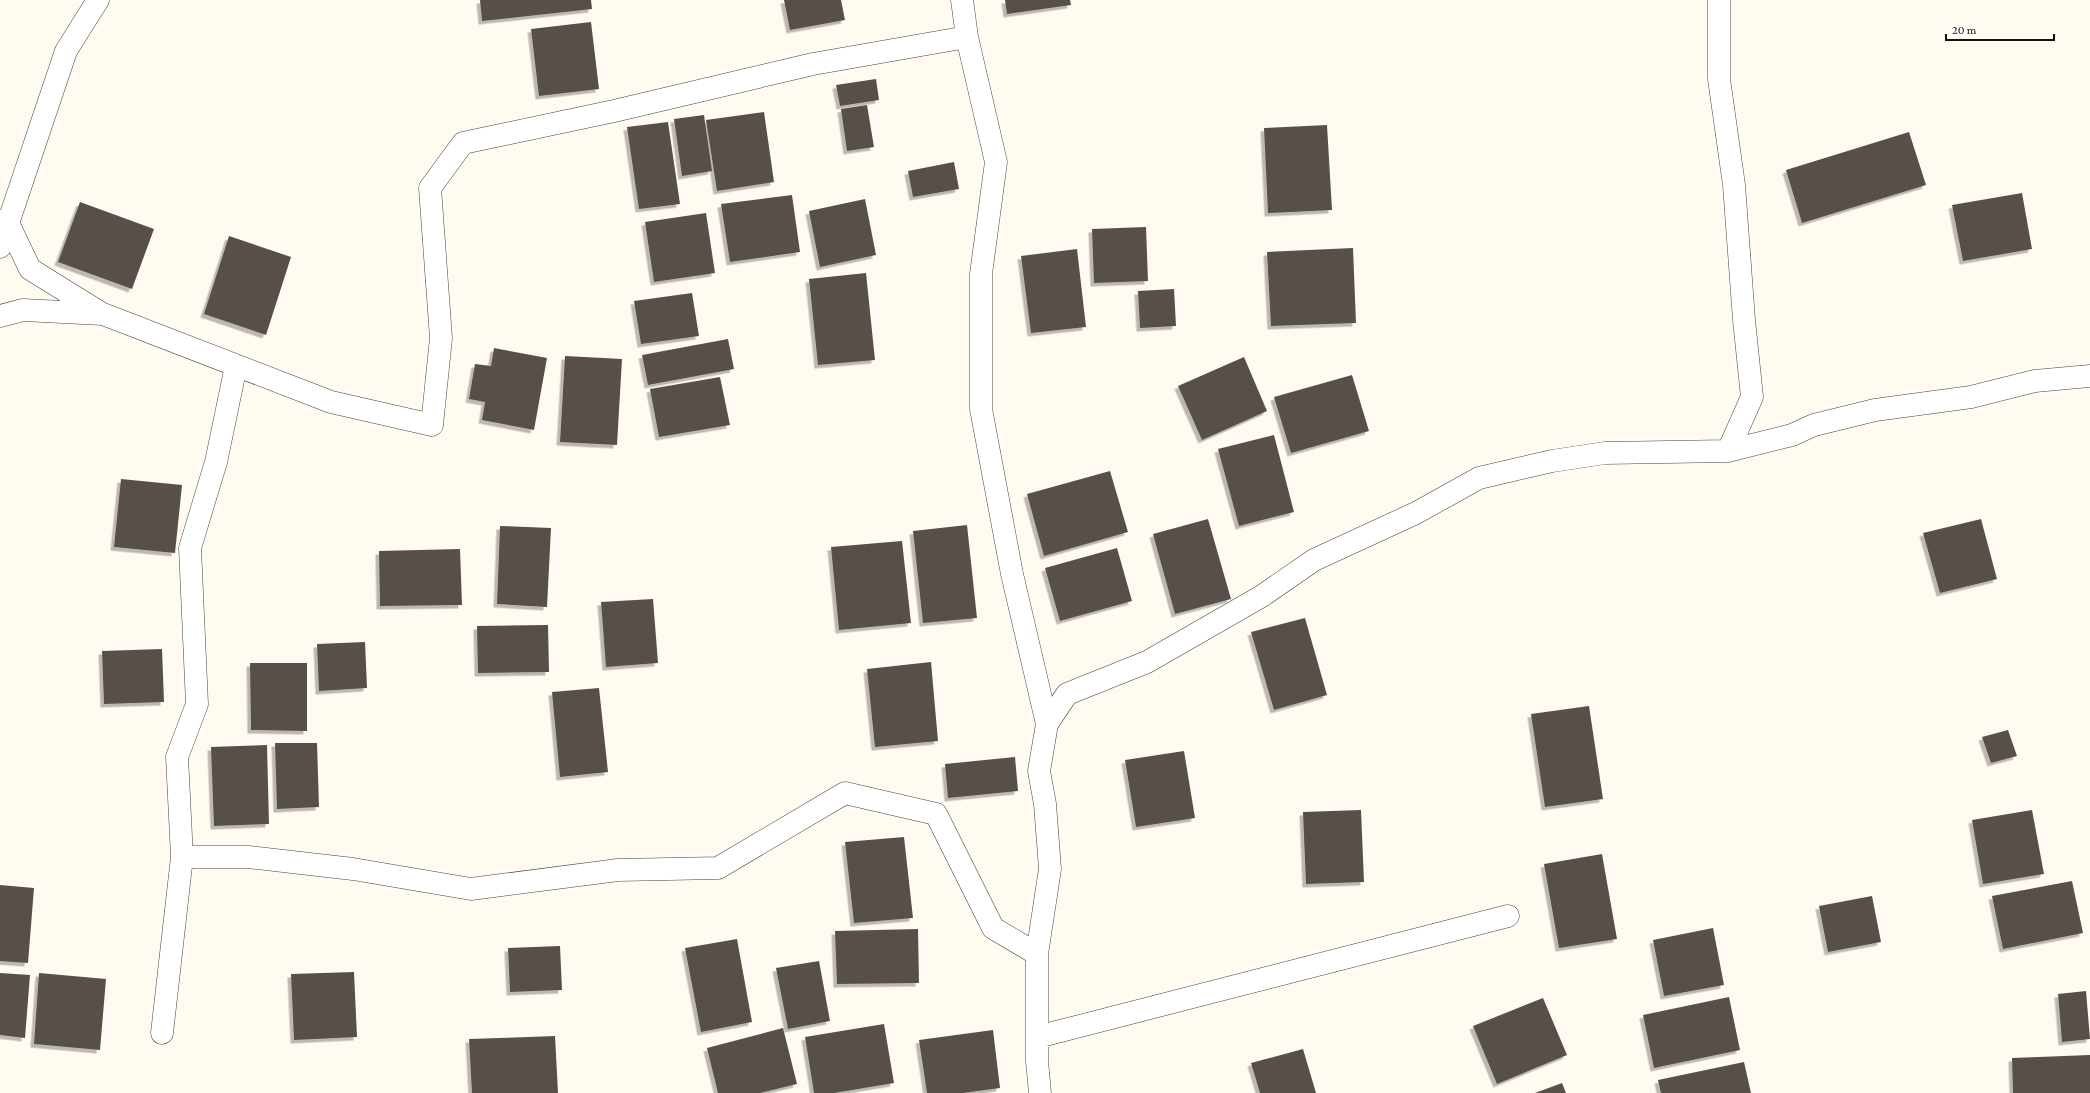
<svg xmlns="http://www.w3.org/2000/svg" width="2090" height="1093" font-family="'Crimson Pro',serif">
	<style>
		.building { fill: #584f4b; filter: url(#shadow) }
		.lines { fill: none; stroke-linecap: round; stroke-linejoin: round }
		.minor-casing { stroke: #424242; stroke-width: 23 }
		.minor { stroke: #fff; stroke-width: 22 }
	</style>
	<defs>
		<filter id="shadow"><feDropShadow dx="-3.5" dy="3.5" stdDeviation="0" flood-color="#0004"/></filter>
	</defs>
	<rect width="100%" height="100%" fill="#fffbf1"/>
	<path class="building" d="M480,0h111l1,9 -110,12z
		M784,0h57l4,20 -55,10z
		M1005,0h65l1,5 -64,9z
		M591,22l8,67 -60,7 -8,-67z
		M876,79l3,21 -39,6 -4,-21z
		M867,105l7,42 -27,4 -6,-42z
		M764,112l10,70 -57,9 -11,-71z
		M704,115l8,56 -30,5 -8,-57z
		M668,122l12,82 -41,5 -12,-82z
		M1327,125l5,85 -64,3 -4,-85z
		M1909,132l17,53 -124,38 -16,-53z
		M954,162l5,27 -46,8 -5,-26z
		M2022,193l10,56 -69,12 -11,-56z
		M792,195l8,57 -70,10 -9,-58z
		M865,199l11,56 -56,12 -11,-56z
		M80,202l74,27 -22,60 -74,-27z
		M706,213l9,60 -61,9 -9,-60z
		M1146,227l2,54 -54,2 -2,-54z
		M229,236l62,21 -25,78 -62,-21z
		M1353,248l3,75 -85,3 -4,-74z
		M1077,249l9,78 -55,6 -10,-77z
		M866,273l9,87 -57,5 -9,-86z
		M1174,289l2,37 -36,2 -2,-37z
		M692,293l7,43 -58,8 -7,-43z
		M728,339l6,30 -86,16 -6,-30z
		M494,348l53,10 -13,72 -52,-10 3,-18 -16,-3 6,-35 16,2z
		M565,356l57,3 -5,86 -57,-3z
		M1244,357l23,54 -65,29 -24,-54z
		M1352,375l17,56 -78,22 -17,-56z
		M720,377l10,48 -71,12 -9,-48z
		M1274,435l20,77 -55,14 -21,-77z
		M1110,471l18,61 -84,24 -17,-62z
		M121,479l61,6 -7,68 -61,-6z
		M1208,519l23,80 -56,15 -22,-80z
		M1981,519l16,60 -57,14 -17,-60z
		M967,525l10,93 -54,5 -10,-92z
		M500,526l51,2 -4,79 -50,-3z
		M902,541l9,82 -72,7 -8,-83z
		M1117,548l15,53 -72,20 -15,-53z
		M460,549l2,56 -82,1 -1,-55z
		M653,599l5,64 -52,4 -5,-65z
		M1305,618l22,77 -53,15 -23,-78z
		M548,625l1,47 -71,1 -1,-47z
		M365,642l2,46 -48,3 -2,-47z
		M162,649l2,53 -60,2 -2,-53z
		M931,662l7,79 -63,6 -8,-78z
		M250,663h57v68l-56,-1z
		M599,688l9,84 -48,5 -8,-85z
		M1589,706l14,93 -58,8 -14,-93z
		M2008,730l9,26 -26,7 -9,-26z
		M275,743h42l2,64 -42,2z
		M267,745l2,79 -55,2 -3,-79z
		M1184,751l11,67 -59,9 -11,-67z
		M1015,757l3,34 -70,7 -3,-34z
		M1361,810l3,72 -58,2 -3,-72z
		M2032,810l12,64 -61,10 -11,-64z
		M904,837l9,81 -59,5 -9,-81z
		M1602,854l15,85 -58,9 -15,-84z
		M2072,881l11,52 -80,16 -11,-53z
		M0,885l34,3 -6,75 -28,-2z
		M1872,896l9,46 -53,10 -9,-46z
		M1713,928l11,57 -60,11 -11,-56z
		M918,929l1,54 -82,1 -2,-53z
		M737,939l15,83 -51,10 -16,-84z
		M560,946l2,44 -52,2 -2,-44z
		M819,961l11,60 -42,8 -12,-61z
		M354,972l3,65 -63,3 -3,-66z
		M0,973l30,2 -5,63 -25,-3z
		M39,973l67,6 -6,71 -66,-6z
		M2086,991l4,48 -28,3 -4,-48z
		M1729,997l11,53 -86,18 -11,-53z
		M1543,998l24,57 -70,29 -24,-58z
		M884,1024l10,59 -60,10h-20l-9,-56z
		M783,1028l14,56 -37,9h-42l-11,-45z
		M993,1030l7,58 -37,5h-36l-8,-53z
		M555,1036l3,57h-86l-3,-54z
		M1303,1049l13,44h-56l-9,-30z
		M2090,1055v38h-77l-1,-35z
		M1744,1062l7,31h-90l-3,-13z
		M1562,1083l4,10h-31z"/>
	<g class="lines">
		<g class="minor-casing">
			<path id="minor" d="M962,0l5,37 29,125 -15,112v135l31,165 35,150
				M1719,0v79l15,106 10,135 8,77 -24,54
				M1,221l7,2 22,46 71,44
				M0,247l66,-196 32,-51
				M0,316l23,-6 80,4 228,88 101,23 9,-87 -11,-150 33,-45 151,-32 199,-47 154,-27
				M182,857l-5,-100 20,-53 -7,-156 26,-86 20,-96
				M162,1033l20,-176h66l105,12 118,20 147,-19 100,-2 127,-75 91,21 57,114 44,26
				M1037,1037l471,-121
				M1040,1093l-3,-32v-107l13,-85 -5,-65 -6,-33 8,-47 20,-30 80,-32 115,-66 52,-36 102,-47 63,-35 73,-17 53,-8 123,-2 64,-16 22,-10 61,-15 96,-13 64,-16 55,-5"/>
		</g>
		<use href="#minor" class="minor"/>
	</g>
	<path d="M1946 34v6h108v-6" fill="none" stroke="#0f0f0f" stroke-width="2"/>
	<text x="1952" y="34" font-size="12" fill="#0f0f0f" stroke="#ffffff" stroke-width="3" paint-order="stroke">20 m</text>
</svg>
